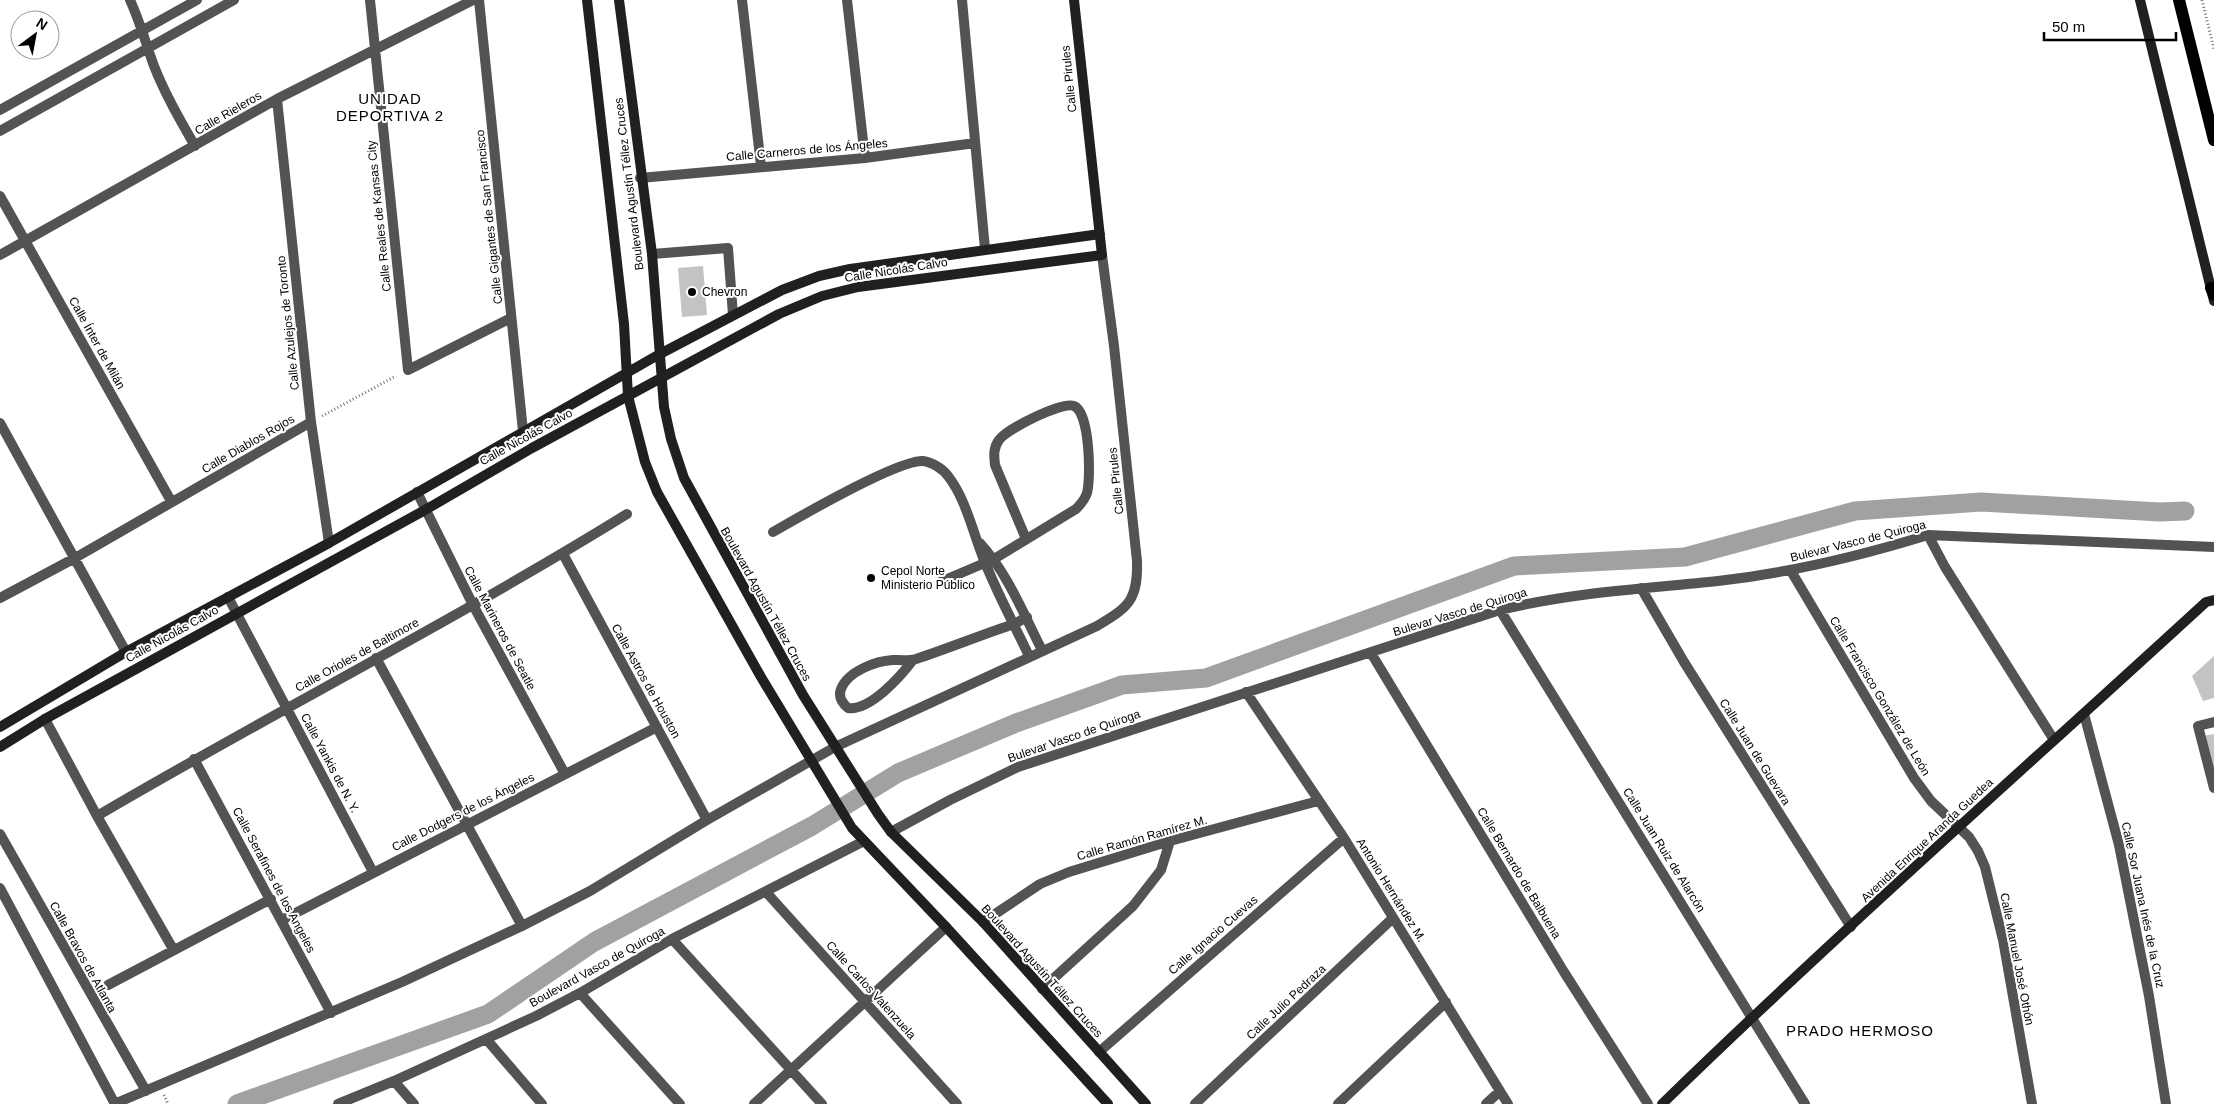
<svg xmlns="http://www.w3.org/2000/svg" width="2214" height="1104" font-family="Helvetica,sans-serif">
	<style>
		.lines { fill: none; stroke-linecap: round; stroke-linejoin: round }
		.canal { stroke: #a1a1a1; stroke-width: 19 }
		.building { fill: #c3c3c3 }
		.path { stroke: #757575; stroke-width: 3; stroke-dasharray: 1 2.5; stroke-linecap: butt }
		.lane { stroke: #535353; stroke-width: 10 }
		.street { stroke: #535353; stroke-width: 10 }
		.secondary { stroke: #202020; stroke-width: 10 }
		.primary { stroke: #000; stroke-width: 12 }
		.poi-dot { fill: #000; stroke: #fff; stroke-width: 2 }
		.labels { text-anchor: middle; stroke-width: 4; stroke-linejoin: round; paint-order: stroke }
		.street-label { font-size: 12px; fill: #000; stroke: #fff }
		.poi-label { font-size: 12px; fill: #000; stroke: #fff; text-anchor: start }
		.quarter-label { font-size: 15px; letter-spacing: 1px; fill: #000; stroke: #fff }
	</style>
	<rect width="100%" height="100%" fill="#fff"/>
	<g class="lines">
		<path class="canal" d="M237,1104l251,-90 106,-72 218,-116 86,-53 118,-50 106,-38 84,-7 308,-112 171,-9 170,-46 126,-9 179,10 25,-1"/>
	</g>
	<path class="building" d="M703,266l4,49 -25,2 -4,-49z
		M2214,656v42l-11,3 -11,-25z
		M2214,734v38l-11,-36z"/>
	<g class="lines">
		<path class="path" d="M2202,0l12,49
			M322,416l74,-40
			M164,1095l4,9"/>
		<path class="lane" d="M652,254l76,-6 5,67
			M773,532c26,-15 125,-72 150,-71 9,1 20,8 25,15 18,23 25,57 36,84 13,33 30,64 45,96
			M980,543c28,31 43,70 62,107
			M940,582l54,-23 82,-50c5,-5 9,-10 11,-16 4,-15 3,-81 -13,-87 -12,-5 -67,23 -75,34 -6,8 -5,16 -4,25l31,74
			M913,660c-13,17 -43,51 -65,48 -6,-5 -10,-11 -7,-19 7,-18 35,-28 52,-29 7,0 16,1 23,-1 33,-11 65,-24 98,-35l13,-7
			M2214,722l-16,4 16,62"/>
		<path class="street" d="M130,0c10,22 16,44 24,66 11,28 26,54 41,80
			M370,0l38,370 103,-52
			M479,0l44,431
			M742,0l19,166
			M847,0l18,158
			M962,0l23,249
			M277,99l34,323 18,121
			M0,110l197,-110
			M0,131l234,-131
			M640,178l225,-20 110,-15
			M0,196l171,305
			M0,255l277,-156 196,-99
			M0,423l126,229
			M417,492l56,113 92,169
			M1928,535l17,32 109,173
			M563,554l144,266
			M1791,571l123,207 17,23 38,36 9,14 7,16 18,73 29,164
			M1641,588l43,74 167,265
			M228,597l145,275
			M0,598l75,-40 236,-136
			M1500,610l305,494
			M1371,653l193,319 84,132
			M376,658l146,268
			M1246,692l98,146 164,266
			M2084,714l35,131 30,151 17,108
			M45,719l52,97 76,133
			M194,759l137,254
			M97,816c175,-103 357,-195 530,-302
			M891,832l59,-32 68,-33 482,-157c75,-18 143,-21 218,-29 71,-8 142,-25 210,-46l286,12
			M0,834l146,257
			M0,888l115,216
			M766,892l191,212
			M282,920l375,-193
			M983,922l57,-38 29,-12 101,-31 148,-40
			M672,939l150,165
			M108,985l163,-86
			M1042,989l91,-83 28,-36 9,-29
			M580,993l100,111
			M487,1040l55,64
			M1099,1052l245,-214
			M394,1081l20,23
			M114,1104l288,-122 120,-56 68,-35 117,-71 128,-73 262,-121c32,-19 41,-26 40,-65l-23,-215 -12,-91
			M338,1104l56,-23 142,-65 44,-23 92,-54 192,-98
			M754,1104l192,-177
			M1195,1104l198,-186
			M1338,1104l108,-102
			M1486,1104l14,-13"/>
		<path class="secondary" d="M587,0l37,324 4,72 17,66 12,30 104,185 91,151 94,99 162,177
			M619,0l33,254 12,153 7,32 13,39 119,217 75,119 13,18 92,90 163,182
			M2140,0l74,301
			M0,727l126,-75 203,-109 329,-188 124,-65 37,-14 31,-7 250,-35
			M0,747l45,-28 380,-209 107,-62 247,-134 43,-18 36,-9 244,-32 -28,-255
			M1662,1104c177,-172 362,-335 544,-502l8,-2"/>
		<path class="primary" d="M2179,0l35,140
			M2211,288l3,7"/>
	</g>
	<g class="poi-dot">
		<circle cx="692" cy="292" r="5"/>
		<circle cx="871" cy="578" r="5"/>
	</g>
	<g class="labels">
		<g class="street-label">
			<text transform="translate(1069 79) rotate(-96)" y="4">Calle Pirules</text>
			<text transform="translate(228 113) rotate(-30)" y="4">Calle Rieleros</text>
			<text transform="translate(807 150) rotate(-5)" y="4">Calle Carneros de los Ángeles</text>
			<text transform="translate(629 184) rotate(-97)" y="4">Boulevard Agustín Téllez Cruces</text>
			<text transform="translate(379 216) rotate(-96)" y="4">Calle Reales de Kansas City</text>
			<text transform="translate(489 217) rotate(-96)" y="4">Calle Gigantes de San Francisco</text>
			<text transform="translate(896 270) rotate(-9)" y="4">Calle Nicolás Calvo</text>
			<text transform="translate(288 323) rotate(-96)" y="4">Calle Azulejos de Toronto</text>
			<text transform="translate(97 343) rotate(61)" y="4">Calle Ínter de Milán</text>
			<text transform="translate(526 437) rotate(-29)" y="4">Calle Nicolás Calvo</text>
			<text transform="translate(248 444) rotate(-30)" y="4">Calle Diablos Rojos</text>
			<text transform="translate(1116 481) rotate(-96)" y="4">Calle Pirules</text>
			<text transform="translate(1858 541) rotate(-14)" y="4">Bulevar Vasco de Quiroga</text>
			<text transform="translate(766 604) rotate(61)" y="4">Boulevard Agustín Téllez Cruces</text>
			<text transform="translate(1460 612) rotate(-17)" y="4">Bulevar Vasco de Quiroga</text>
			<text transform="translate(500 628) rotate(62)" y="4">Calle Marineros de Seatle</text>
			<text transform="translate(172 634) rotate(-29)" y="4">Calle Nicolás Calvo</text>
			<text transform="translate(357 655) rotate(-29)" y="4">Calle Orioles de Baltimore</text>
			<text transform="translate(646 681) rotate(61)" y="4">Calle Astros de Houston</text>
			<text transform="translate(1880 696) rotate(59)" y="4">Calle Francisco González de León</text>
			<text transform="translate(1074 736) rotate(-19)" y="4">Bulevar Vasco de Quiroga</text>
			<text transform="translate(1755 752) rotate(58)" y="4">Calle Juan de Guevara</text>
			<text transform="translate(330 763) rotate(62)" y="4">Calle Yankis de N. Y.</text>
			<text transform="translate(463 812) rotate(-27)" y="4">Calle Dodgers de los Ángeles</text>
			<text transform="translate(1142 838) rotate(-16)" y="4">Calle Ramón Ramírez M.</text>
			<text transform="translate(1927 840) rotate(-43)" y="4">Avenida Enrique Aranda Guedea</text>
			<text transform="translate(1664 850) rotate(58)" y="4">Calle Juan Ruiz de Alarcón</text>
			<text transform="translate(1519 873) rotate(59)" y="4">Calle Bernardo de Balbuena</text>
			<text transform="translate(274 880) rotate(62)" y="4">Calle Serafines de los Angeles</text>
			<text transform="translate(1391 890) rotate(58)" y="4">Antonio Hernández M.</text>
			<text transform="translate(2143 905) rotate(78)" y="4">Calle Sor Juana Inés de la Cruz</text>
			<text transform="translate(1213 935) rotate(-41)" y="4">Calle Ignacio Cuevas</text>
			<text transform="translate(83 957) rotate(61)" y="4">Calle Bravos de Atlanta</text>
			<text transform="translate(2017 959) rotate(79)" y="4">Calle Manuel José Othón</text>
			<text transform="translate(597 967) rotate(-29)" y="4">Boulevard Vasco de Quiroga</text>
			<text transform="translate(1042 971) rotate(48)" y="4">Boulevard Agustín Téllez Cruces</text>
			<text transform="translate(871 990) rotate(48)" y="4">Calle Carlos Valenzuela</text>
			<text transform="translate(1286 1002) rotate(-43)" y="4">Calle Julio Pedraza</text>
		</g>
		<g class="poi-label">
			<text x="702" y="296">Chevron</text>
			<text x="881" y="575">Cepol Norte<tspan x="881" dy="14">Ministerio Público</tspan></text>
		</g>
		<g class="quarter-label">
			<text x="390" y="104">UNIDAD<tspan x="390" dy="17">DEPORTIVA 2</tspan></text>
			<text x="1860" y="1036">PRADO HERMOSO</text>
		</g>
	</g>
	<g transform="translate(35 35) rotate(32)"><circle r="24" fill="#ffffff" stroke="#999999"/>
	<path d="M0-4L9 19L0 12L-9 19Z" fill="#000000"/>
	<text y="-8" font-size="14" font-weight="bold" text-anchor="middle" fill="#000000">N</text>
	</g>
	<path d="M2044 32v8h132v-8" fill="none" stroke="#000000" stroke-width="2.5"/>
	<text x="2052" y="32" font-size="15" fill="#000000" stroke="#ffffff" stroke-width="4" paint-order="stroke">50 m</text>
</svg>
